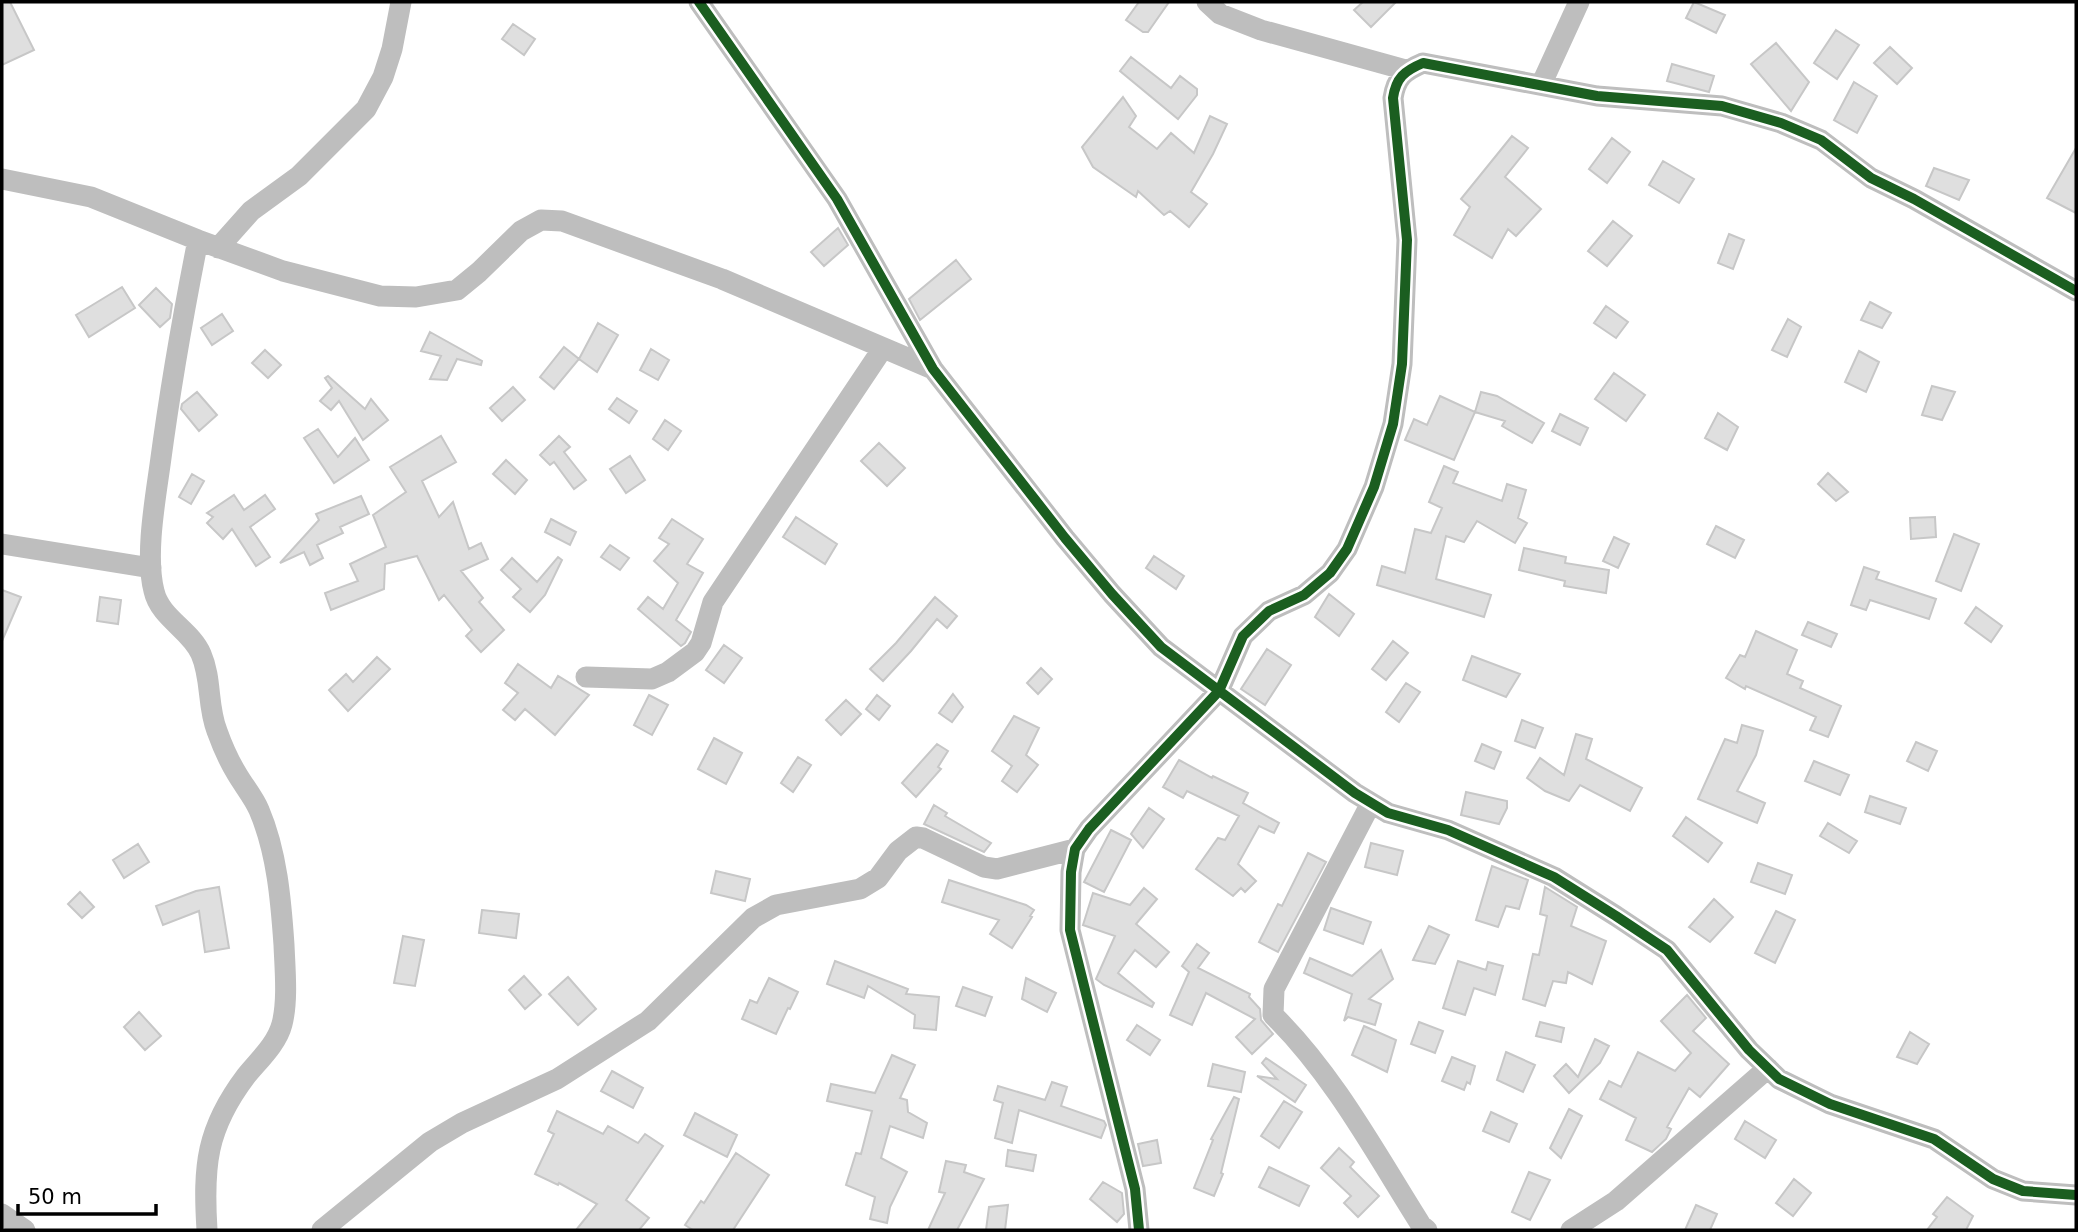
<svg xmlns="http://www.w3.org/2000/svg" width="2078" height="1232" font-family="'DejaVu Sans',sans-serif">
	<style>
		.building { fill: #dfdfdf; stroke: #c7c7c7; stroke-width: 2 }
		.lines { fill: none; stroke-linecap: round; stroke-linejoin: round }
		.minor { stroke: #bebebe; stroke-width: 21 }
		.cycleway-casing { stroke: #fff; stroke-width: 15 }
		.cycleway { stroke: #1b5e20; stroke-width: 10 }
	</style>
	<rect width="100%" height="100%" fill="#fff"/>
	<path class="building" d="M2,2h8l24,48 -32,15z
		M1139,2h30l-21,30h-5l-17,-12z
		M1363,2h33l-25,25 -17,-17z
		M1694,2l31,13 -9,18 -30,-15z
		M513,24l22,15 -11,16 -22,-16z
		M1836,30l23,15 -22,34 -23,-16z
		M1776,43l33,39 -18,29 -40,-47z
		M1890,47l22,21 -15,16 -23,-21z
		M1131,57l40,31 9,-12 17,13v6l-19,24 -58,-48z
		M1672,64l42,12 -5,16 -42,-11z
		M1854,82l23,14 -20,37 -23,-13z
		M1123,97l13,19 -7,11 28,22 14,-16 23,20 16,-37 17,8 -14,30 -22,38 16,12 -18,23 -19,-16 -6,4 -26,-24 -2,6 -43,-30 -11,-20z
		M1512,136l16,12 -23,29 36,32 -25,27 -8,-7 -16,29 -38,-23 16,-28 -9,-8z
		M1612,138l18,14 -23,31 -18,-14z
		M2076,148v65l-29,-15z
		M1663,161l31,18 -15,24 -30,-18z
		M1934,168l35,12 -10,20 -33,-14z
		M1613,221l19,15 -25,30 -19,-15z
		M838,228l10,17 -24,21 -13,-14z
		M1729,234l15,6 -11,29 -15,-6z
		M956,260l15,19 -51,41 -11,-21z
		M122,287l13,21 -46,29 -13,-22z
		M156,288l16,16 -2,14 -10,9 -21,-22z
		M1870,302l21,11 -9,15 -21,-8z
		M1606,306l22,16 -12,16 -22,-15z
		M222,314l11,17 -21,14 -11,-17z
		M1788,319l13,8 -14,30 -15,-7z
		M598,323l20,12 -21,37 -18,-13z
		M430,332l52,29 -1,4 -24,-6 -10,21 -17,-1 11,-23 -20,-5z
		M564,347l15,12 -25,30 -14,-12z
		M651,349l18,11 -11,20 -18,-10z
		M265,350l16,15 -13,13 -16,-15z
		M1859,351l20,11 -13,30 -21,-10z
		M1614,373l31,22 -19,26 -31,-22z
		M328,376l37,33 6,-10 17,21 -25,20 -24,-39 -8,9 -11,-9 12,-13 -7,-10z
		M1932,386l23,6 -13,28 -20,-5z
		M513,387l12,13 -23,21 -12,-13z
		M197,392l20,23 -18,16 -18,-22 1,-5z
		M1481,392l16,4 47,27 -12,20 -30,-17 3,-5 -30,-9z
		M1440,396l35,16 -21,48 -49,-20 9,-21 13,6z
		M617,398l20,13 -8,12 -20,-14z
		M1718,413l20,14 -11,23 -22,-12z
		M1560,414l28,14 -8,17 -28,-14z
		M665,420l16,11 -13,19 -15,-11z
		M318,429l20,28 17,-19 14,22 -35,23 -30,-45z
		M441,436l15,26 -34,19 17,36 14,-15 16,47 12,-6 7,16 -27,12 22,27 -4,4 25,28 -23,22 -15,-16 6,-6 -28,-35 -5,5 -22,-44 -32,8 -1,25 -53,21 -6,-17 33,-12 -8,-17 36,-17 -13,-32 33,-23 -16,-25z
		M559,436l11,11 -6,5 22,28 -12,9 -20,-27 -4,3 -10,-10z
		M879,443l26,25 -18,18 -26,-25z
		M630,456l15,24 -19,13 -16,-24z
		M506,460l21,20 -12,14 -22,-20z
		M1444,466l14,6 -5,11 49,18 5,-17 19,6 -8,28 9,5 -12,20 -38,-22 -13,21 -18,-6 -10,43 55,16 -7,22 -107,-32 5,-19 23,7 10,-44 16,4 11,-25 -13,-6z
		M1828,473l20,19 -12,9 -18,-17z
		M192,474l12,7 -13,23 -12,-7z
		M234,495l10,15 21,-15 10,14 -25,18 20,30 -14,9 -24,-37 -9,10 -16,-16 6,-6 -6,-4z
		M361,496l8,18 -29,13 3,6 -26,12 6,13 -13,7 -6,-13 -24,11 39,-43 -3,-6z
		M796,517l41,27 -12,20 -42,-27z
		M1935,517l1,20 -25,2 -1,-21z
		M551,519l25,13 -6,13 -25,-13z
		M672,519l31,20 -16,25 16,9 -27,47 15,12 -6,11 -4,3 -43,-37 10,-12 15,12 15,-26 -24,-22 15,-17 -10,-6z
		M1716,526l28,14 -9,18 -28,-14z
		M1954,534l25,10 -18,47 -25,-10z
		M1614,537l15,7 -11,24 -15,-7z
		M610,545l19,13 -9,12 -19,-13z
		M1524,548l42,9 -1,6 44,7 -3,23 -42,-7 1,-5 -46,-11z
		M1154,556l30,20 -8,13 -30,-21z
		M558,557l4,3 -17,35 -15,17 -17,-15 8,-8 -20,-19 11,-12 25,24z
		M1864,567l15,5 -3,7 60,20 -7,20 -59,-19 -4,10 -15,-5z
		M2,590l19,7 -19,44z
		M1329,594l25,20 -15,22 -24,-19z
		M100,597l21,3 -3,24 -21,-3z
		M935,597l22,19 -10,12 -10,-9 -26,32 -28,30 -13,-12 26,-26z
		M1976,607l26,19 -11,16 -26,-19z
		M1808,622l29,12 -6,13 -29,-12z
		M1756,631l41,19 -10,24 16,7 -3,7 41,18 -13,31 -18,-7 6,-13 -70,-31 -1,3 -19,-11 14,-23 5,2z
		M1393,641l15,12 -22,27 -14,-11z
		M724,645l18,13 -18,25 -18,-13z
		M1267,649l24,16 -26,40 -24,-16z
		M1472,656l48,18 -14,23 -43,-17z
		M377,657l13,12 -42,42 -19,-21 17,-16 7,8z
		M518,664l33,24 7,-12 31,19 -34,40 -30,-26 -10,11 -12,-10 15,-17 -13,-10z
		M1041,668l11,11 -14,15 -11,-11z
		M1406,683l14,9 -21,30 -13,-10z
		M953,694l10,13 -11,15 -13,-9z
		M649,695l19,10 -16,30 -18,-10z
		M877,695l13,11 -11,14 -13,-11z
		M846,700l15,14 -20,21 -15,-15z
		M1014,716l25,12 -13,27 12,10 -21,27 -15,-11 10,-15 -20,-15z
		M1522,720l21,8 -8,20 -20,-7z
		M1742,725l21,6 -7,24 -19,36 28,12 -8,20 -59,-24 27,-60 12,4z
		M1576,734l16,5 -6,20 56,29 -12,23 -50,-26 -11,16 -24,-10 -18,-13 13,-20 24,17z
		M714,738l28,15 -16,31 -28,-15z
		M1916,742l21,9 -9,20 -21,-10z
		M937,744l11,7 -10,16 3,2 -25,28 -14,-14z
		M1482,744l19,8 -7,17 -19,-8z
		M798,757l13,8 -18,27 -12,-9z
		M1179,760l33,18 1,-2 35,17 -5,10 36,20 -5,10 -15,-7 -21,38 18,17 -11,11 -4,-4 -8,8 -37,-27 22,-31 7,2 14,-24 -52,-25 -4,7 -20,-11z
		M1814,761l35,14 -9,20 -35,-14z
		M1466,792l41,9v7l-8,16 -38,-9z
		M1870,796l36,12 -6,16 -35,-12z
		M934,805l13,8 -2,3 46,27 -7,9 -60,-28z
		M1149,808l15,11 -21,29 -12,-14z
		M1686,817l36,26 -14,19 -35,-26z
		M1828,823l29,18 -8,12 -29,-17z
		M1111,830l20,10 -27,52 -20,-10z
		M1371,843l32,8 -6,24 -32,-8z
		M138,844l11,18 -25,16 -11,-18z
		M1308,853l18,9 -48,90 -19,-10 19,-38 4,2z
		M1758,863l34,12 -7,19 -34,-12z
		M1492,866l36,14 -9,29 -13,-3 -8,21 -22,-7z
		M716,871l34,8 -5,22 -34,-8z
		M949,880l77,25 8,5 -4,6 2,1 -20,31 -22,-14 9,-14 -57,-18z
		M219,887l10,61 -24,4 -6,-41 -36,14 -7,-19 40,-15z
		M1545,887l32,20 -6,19 35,15 -14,43 -24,-12 -2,11 -13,-2 -8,25 -22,-7 10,-45 6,1 8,-39 -7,-2z
		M1144,888l13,11 -21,25 33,28 -13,15 -21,-17 -17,23 36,30 -2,4 -48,-22 -8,-6 19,-43 -32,-11 10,-32 37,12z
		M80,892l14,15 -12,11 -14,-14z
		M1714,899l19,18 -23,25 -21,-15z
		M1331,908l40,14 -8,22 -39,-14z
		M482,910l37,4 -3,24 -37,-5z
		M1776,911l19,9 -20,43 -20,-10z
		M1429,926l20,9 -14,29 -22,-4z
		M403,936l21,4 -9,46 -21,-3z
		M1197,944l12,9 -11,15 52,26 -1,3 11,12 1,11 12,14 -21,20 -16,-17 19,-18 -49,-26 -14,32 -22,-10 19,-43 -7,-6z
		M1381,950l12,29 -24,20 12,5 -6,21 -27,-8 -4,4 8,-27 -48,-21 6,-15 42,18z
		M835,961l73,28 -2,5 33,3 -3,33 -22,-2 1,-13 -47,-29 -4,12 -37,-14z
		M1458,961l28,9 2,-8 15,4 -8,29 -21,-7 -9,27 -22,-7z
		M524,976l17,19 -16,14 -16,-19z
		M568,977l28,32 -18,16 -29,-31z
		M769,978l29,14 -8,17 -2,-1 -12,26 -34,-15 8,-19 7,3z
		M1026,978l30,15 -9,19 -25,-13z
		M963,987l29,10 -7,19 -29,-10z
		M1687,995l19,23 -13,13 36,33 -29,33 -11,-9 -22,39 4,2 -5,10 -14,13 -26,-12 10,-22 -36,-19 9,-18 12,6 17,-35 37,19 16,-18 -30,-32z
		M139,1012l22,24 -16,14 -21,-23z
		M1419,1022l24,9 -8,22 -24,-9z
		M1540,1022l24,6 -3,14 -25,-6z
		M1137,1025l23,15 -10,15 -23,-15z
		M1364,1026l32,14 -9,32 -35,-17z
		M1910,1032l19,12 -12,20 -20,-7z
		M1595,1039l14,7 -9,17 -31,30 -15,-17 12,-12 12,13z
		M1506,1052l29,13 -12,27 -26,-12z
		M892,1055l23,10 -15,33 7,2 1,12 19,11 -4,15 -33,-12 -9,32 26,14 -17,35 -3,16 -17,-4 5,-22 -29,-12 10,-32 5,1 11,-43 -45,-10 4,-17 44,9z
		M1452,1057l23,9 -5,18 -3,-2 -3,8 -22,-9z
		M1266,1058l40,27 -11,17 -38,-26 20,3 -15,-16z
		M1213,1064l32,8 -4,20 -33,-6z
		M612,1071l31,17 -10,20 -32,-17z
		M1052,1082l15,5 -6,19 43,15 2,4 -5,13 -82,-28 -7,33 -17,-5 8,-35 -9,-3 4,-14 47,14z
		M1234,1097l5,2 -18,74 2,1 -9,22 -20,-8 19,-48 -2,-1z
		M1284,1101l18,11 -23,36 -18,-12z
		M1569,1109l13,7 -21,42 -11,-10z
		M557,1111l46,23 5,-8 30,17 7,-9 18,12 -37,54 23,18 -10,12h-63l21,-26 -38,-21 -1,2 -23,-11 19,-40 -6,-3z
		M1491,1112l26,12 -8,18 -26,-11z
		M695,1113l42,22 -10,22 -43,-22z
		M1745,1121l31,19 -11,18 -30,-19z
		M1157,1140l4,23 -18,3 -5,-22z
		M1339,1148l15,14 -4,5 29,29 -21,21 -14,-14 7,-7 -30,-28z
		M1008,1150l28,5 -3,16 -27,-5z
		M736,1153l33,22 -36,55h-40l-8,-5 16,-24 3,2z
		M946,1161l20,4 -2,7 20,7 -27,51h-29l17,-37 -6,-1z
		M1269,1167l40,19 -10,20 -40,-19z
		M1529,1172l21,8 -20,40 -18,-8z
		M1794,1179l17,14 -18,23 -17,-13z
		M1103,1182l19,11 2,21 -7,8 -27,-23z
		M1947,1197l26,19 -7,14h-39l10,-13 -4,-3z
		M1008,1205l-3,25h-19l3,-23z
		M1696,1205l21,9 -7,16h-25z"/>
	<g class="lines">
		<path class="minor" d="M699,2l138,197 96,170 132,169 47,56 49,53 194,146 33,20 60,17 106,47 62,39 51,34 82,100 30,29 51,25 104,35 59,40 30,12 53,4
			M1207,2l13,12 41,16 145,40
			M1541,85l38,-83
			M2,179l89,18 107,43 85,31 97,25 36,1 41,-7 22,-18 42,-41 20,-11 21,1 160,58 211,90
			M198,240c-15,75 -28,150 -38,225 -5,36 -15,91 -6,126 6,27 37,39 47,63 11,25 6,52 16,77 5,14 12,30 20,43 7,12 17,24 22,36 18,42 22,91 25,135 1,25 4,56 -2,79 -5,20 -24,37 -36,52 -40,53 -43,90 -39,154
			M218,248l33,-37 48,-35 67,-67 17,-32 9,-28 9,-47
			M2,544l149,24
			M586,677l66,2 16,-7 27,-20 6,-9 12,-41 170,-254
			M1371,803l-97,186 -1,26c61,60 103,139 148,210l6,5
			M2,1214l23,16
			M322,1230l108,-88 32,-19 95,-44 91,-58 105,-103 23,-13 84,-16 18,-11 20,-27 18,-14 7,1 61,29 13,2 78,-20
			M1139,1230l-4,-41 -65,-259 1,-58 4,-23 14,-20 130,-138 24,-55 26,-25 35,-16 26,-22 17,-24 27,-62 19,-63 9,-60 5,-124 -14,-142c3,-20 11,-27 30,-35l174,33 125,10 59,17 40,17 50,38 43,21 162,92
			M1571,1230l45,-29 152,-133"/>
		<g class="cycleway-casing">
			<path id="cycleway" d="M699,2l138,197 96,170 132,169 47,56 49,53 194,146 33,20 60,17 106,47 62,39 51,34 82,100 30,29 51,25 104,35 59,40 30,12 53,4
				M1139,1230l-4,-41 -65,-259 1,-58 4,-23 14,-20 130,-138 24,-55 26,-25 35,-16 26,-22 17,-24 27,-62 19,-63 9,-60 5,-124 -14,-142c3,-20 11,-27 30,-35l174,33 125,10 59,17 40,17 50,38 43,21 162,92"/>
		</g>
		<use href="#cycleway" class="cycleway"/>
	</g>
	<rect width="2078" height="1232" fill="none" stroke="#000000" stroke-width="7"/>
	<path d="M18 1204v10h138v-10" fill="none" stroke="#000000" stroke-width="3.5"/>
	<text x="28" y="1204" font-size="21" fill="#000000" stroke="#ffffff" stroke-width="5" paint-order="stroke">50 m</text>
</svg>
